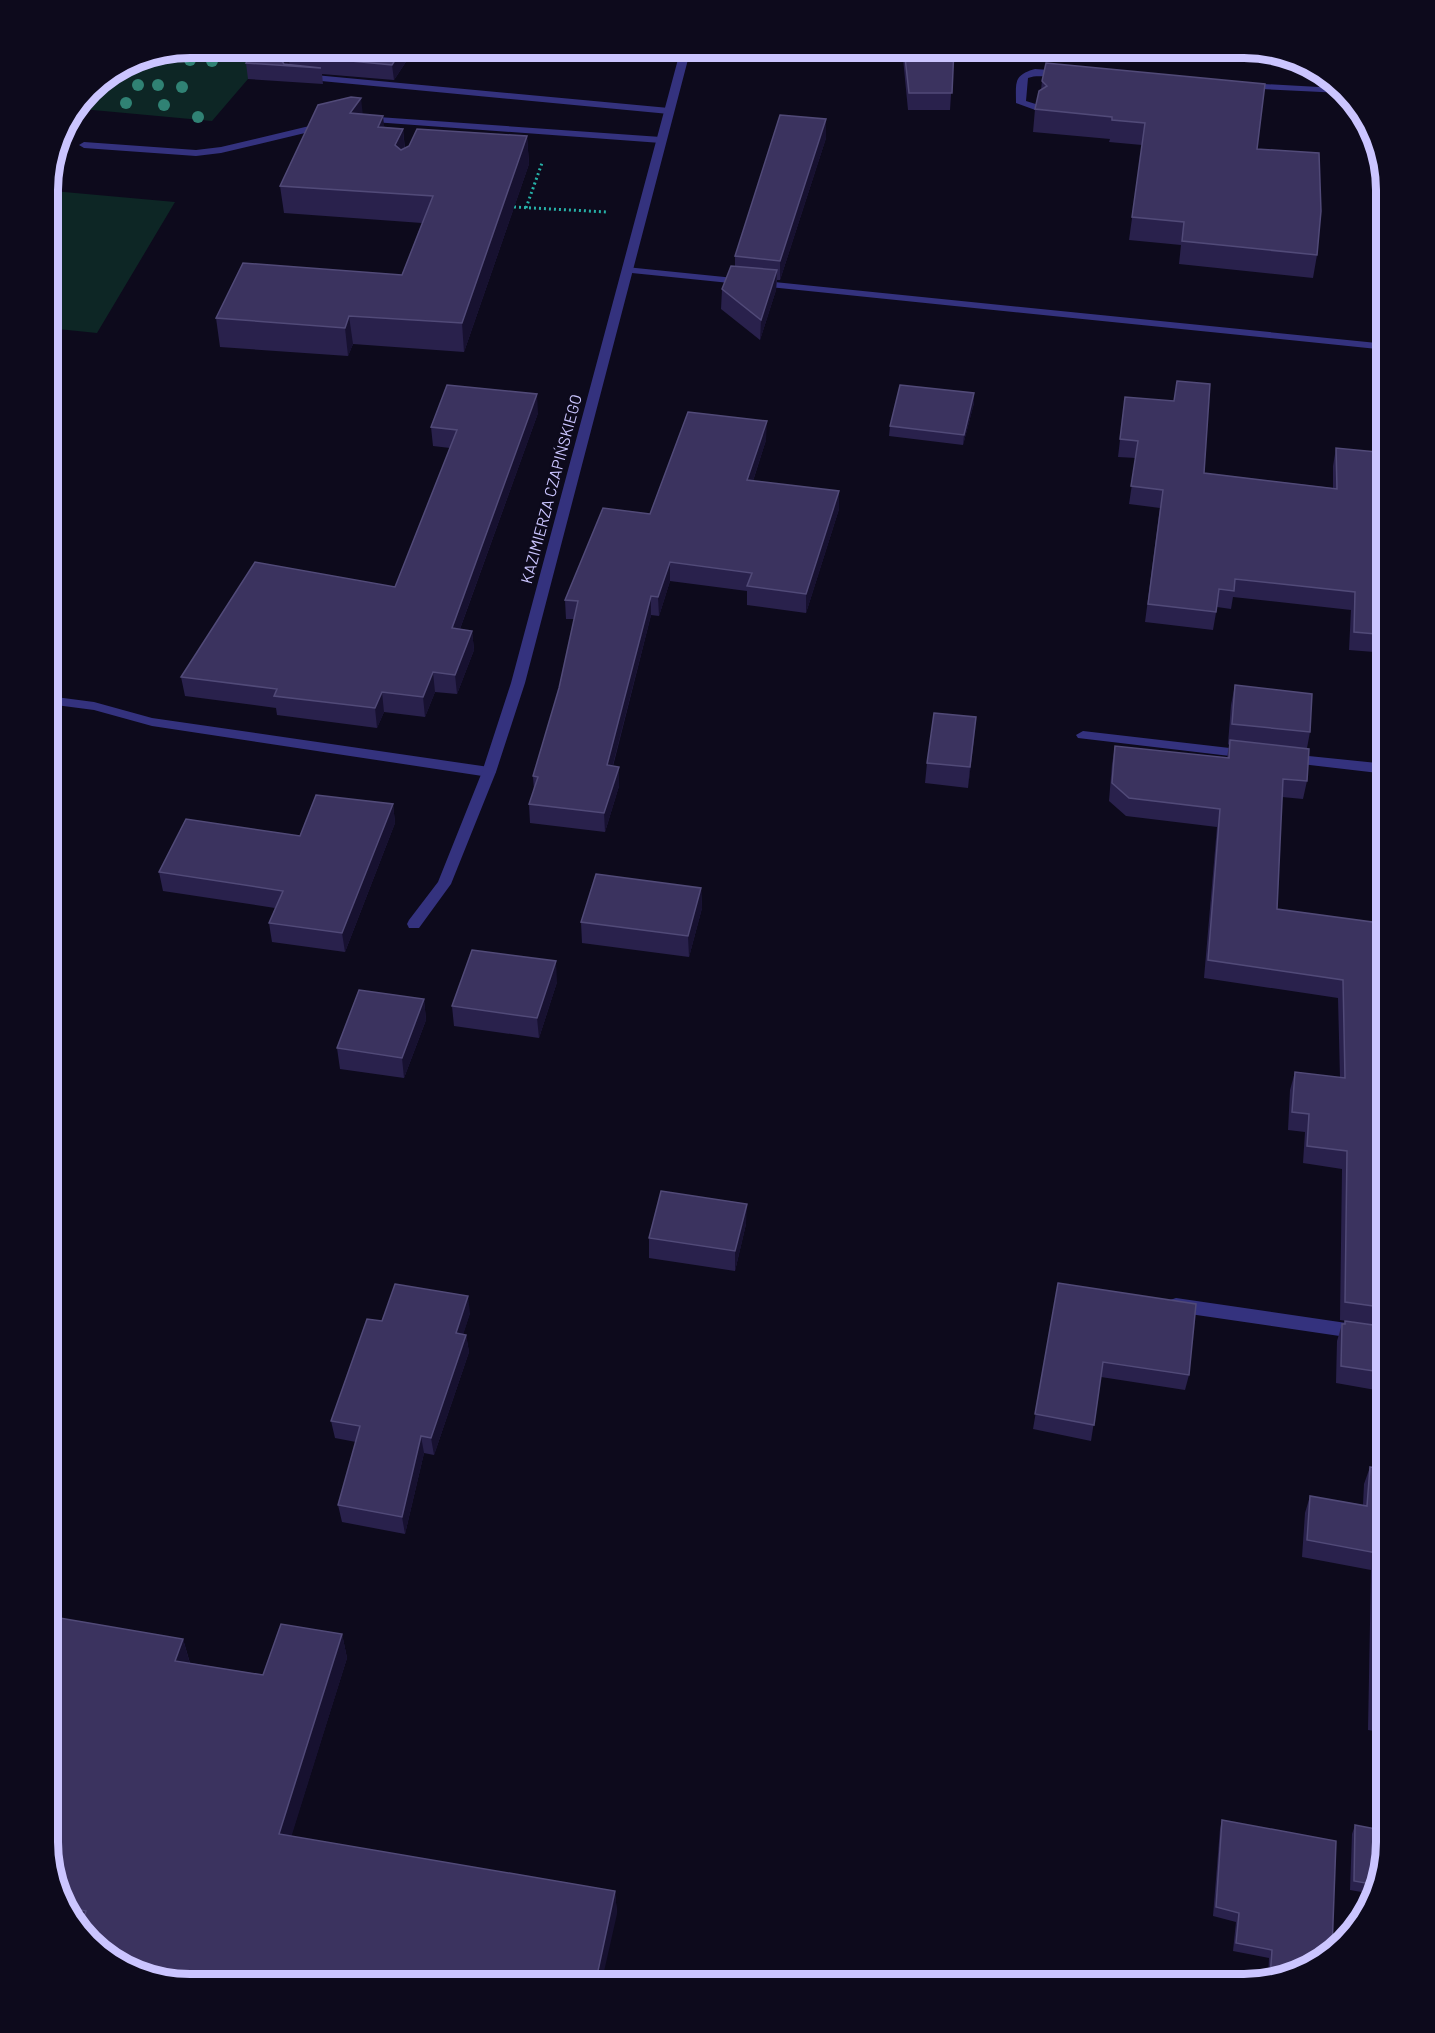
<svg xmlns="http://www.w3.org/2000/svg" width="1435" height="2033" font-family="Barlow,sans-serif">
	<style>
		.green { fill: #0d2625 }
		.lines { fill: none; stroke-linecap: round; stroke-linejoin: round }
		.path { stroke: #26b2a8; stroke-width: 3; stroke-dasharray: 2 3; stroke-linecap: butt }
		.lane { fill: #34327e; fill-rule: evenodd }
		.street { fill: #34327e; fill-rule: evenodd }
		.tree { fill: #308274 }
		.wall { fill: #29214c }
		.shaded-wall { fill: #171130 }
		.building { fill: #3b335f; stroke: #514a78; stroke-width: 1.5 }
		.labels { text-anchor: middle; stroke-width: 5; stroke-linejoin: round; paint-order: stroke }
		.street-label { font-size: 16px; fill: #cbc5ff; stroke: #0d0a1c }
		.rim { fill: none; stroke: #cbc5ff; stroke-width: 8 }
	</style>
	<rect width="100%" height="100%" fill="#0d0a1c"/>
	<path class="green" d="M190,48h74l-16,31 -36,42 -130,-12 -19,27 -2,-2 2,-7 33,-43 40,-25z
		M53,191l122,11 -78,131 -49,-5v-130z"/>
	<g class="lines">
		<path class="path" d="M514,207l93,5
			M526,208l16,-45"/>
		<path class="lane" d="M1035,69l29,2 5,3c-11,7 -28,-1 -41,4l-2,23 16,5 1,2 -5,3 -22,-8c0,-20 -3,-28 19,-34z
			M304,74l365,34 5,3 -5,3 -369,-35 -1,-2z
			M1246,83l91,5 5,5 -100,-5v-4z
			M364,116l297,21 5,3 -5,3 -301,-22v-4z
			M326,122l4,1v4l-109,26 -25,3 -112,-8 -5,-3 5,-3 112,8 25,-3z
			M626,267l761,77v6l-765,-78v-4z
			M48,696l46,6 58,16 337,49 7,5 -7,5 -337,-51 -58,-16 -46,-6z
			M1083,731l164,19 7,4 -7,4 -169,-20 -2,-3z
			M1289,754l98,10v10l-103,-12 -2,-3z
			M1176,1298l211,31v14l-211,-31 -6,-2 -2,-5 2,-5z"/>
		<path class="street" d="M681,48h10l-166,635 -29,89 -45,112 -32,44h-10l-2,-4 2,-4 29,-38 44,-110 29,-89z
			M1360,113l8,6 19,71v15l-5,-3 -23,-87z"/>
	</g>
	<g class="tree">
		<circle cx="190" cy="60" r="6"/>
		<circle cx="212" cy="61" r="6"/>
		<circle cx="138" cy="85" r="6"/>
		<circle cx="158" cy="85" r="6"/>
		<circle cx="182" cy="87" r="6"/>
		<circle cx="126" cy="103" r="6"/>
		<circle cx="164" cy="105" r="6"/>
		<circle cx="198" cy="117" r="6"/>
	</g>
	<path class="wall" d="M254,48h161l-21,32 -72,-6 1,10 -75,-5 -2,-16z
		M902,48h52l-4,62h-42z
		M1042,81l215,68 60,106 -4,23 -134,-14 2,-19 -52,-5 13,-95 -33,-3 1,-3 -77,-7 2,-23 6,-19z
		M363,114l22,13 18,2 2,20 122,-13 2,28 -65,188 -111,-8 -5,12 -128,-9 -4,-29 186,-43 20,-52 -138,-10 -4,-27z
		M826,119v19l-46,142h-3l-1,10 -16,50 -39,-31 1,-20 13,-23v-10z
		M974,393v10l-11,42 -74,-9 1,-10z
		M1125,397l79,76 129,15v-22l3,-18 51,5v200l-38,-3 2,-40 -118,-13 -2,12 -14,-2 -4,23 -68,-8 15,-114 -31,-4 7,-46 -18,-1z
		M538,413l-78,216 12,2 2,19 -17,44 -22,-2 -10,25 -41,-5 -7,16 -100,-13 -1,-7 -91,-12 -4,-19 214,-90 55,-139 -17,-2 -2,-19z
		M766,440l-13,41 86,28 -33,104 -59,-8v-14l-77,-10 -11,35 -8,-1 -38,151 6,1v19l-14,46 -75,-9 -1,-19 5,-13 -1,-15 26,-88 15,-69h-8l-1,-19 85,-86z
		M1235,685l75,47 -3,16v33l-4,18 -21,-2 -5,112 110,15v403l-47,-7 2,-151 -39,-6 2,-31 -17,-2 2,-40 5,-18 45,6 -2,-80 -134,-20 13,-151 -91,-11 -17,-15 3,-37 3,-18 112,12 2,-13 -1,-1 3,-39z
		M974,738l-6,50 -43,-5 2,-20z
		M393,804l2,19 -50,129 -73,-10 -3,-19 6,-15 -112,-17 -4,-19 141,-36z
		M701,888l1,20 -13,49 -107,-14 -1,-21z
		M557,982l-18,56 -85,-12 -2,-20z
		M424,999l2,21 -22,58 -64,-9 -3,-21z
		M746,1224l-11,47 -86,-13v-20z
		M1058,1283l131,92 -4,15 -84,-13 -10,64 -58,-12z
		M470,1313l-7,21 3,1 3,17 -35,103 -10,-2 -19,81 -63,-12 -4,-17 18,-63 -21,-4 -4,-17 51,-100z
		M1345,1321l42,6v65l-51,-9 1,-42 5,-17h2z
		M1370,1467l17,3v263l-19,-3 3,-160 -69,-13 3,-44 5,-17 53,9 1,-21z
		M342,1634l5,24 -56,178 324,55 2,23 -498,52 -52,-52 -19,-71 135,-204 7,24 73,12z
		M1222,1820l94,146 -48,13 1,-21 -36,-7 3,-29 -23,-6 7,-87z
		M1355,1825l32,18 -14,51 -23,-4 2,-56z"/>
	<path class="shaded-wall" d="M403,48h12l-21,32 -2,-15z
		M288,55l2,11 -8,-1 -1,-5z
		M361,98l3,27 -14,-12z
		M383,116l3,27 -8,-16z
		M826,119v19l-46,142v-19z
		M403,129l2,27 -10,-11z
		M527,136l2,28 -65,188 -2,-29z
		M777,270l-1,20 -16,50 1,-20z
		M349,316l4,28 -5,12 -3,-28z
		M974,393v10l-11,42 1,-10z
		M537,394l1,19 -85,235 -1,-20z
		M767,421l-1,19 -19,59v-19z
		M839,491v18l-33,104v-19z
		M670,562v19l-11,35 -1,-19z
		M651,596v19l-43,169 -1,-19z
		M472,631l2,19 -17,44 -2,-19z
		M433,672l2,20 -10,25 -2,-20z
		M382,692l2,20 -7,16 -2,-20z
		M976,717l-2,21 -6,50 2,-21z
		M619,767v19l-14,46 -1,-19z
		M393,804l2,19 -50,129 -3,-19z
		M701,888l1,20 -13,49 -1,-21z
		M556,961l1,21 -18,56 -2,-20z
		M424,999l2,21 -22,58 -2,-20z
		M747,1204l-1,20 -11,47v-20z
		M468,1296l2,17 -12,38 -2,-18z
		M466,1335l3,17 -35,103 -3,-17z
		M421,1436l3,17 -19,81 -3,-17z
		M342,1634l5,24 -62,199 -6,-23z
		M183,1639l7,25 -15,-3z
		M615,1891l2,23 -16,71h-6z"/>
	<path class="building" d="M254,48h149l-11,17 -104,-10 -7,5 3,4 37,4 -75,-5z
		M904,48h50l-2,45h-43z
		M1046,63l219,21 -8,65 62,4 2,58 -4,44 -135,-14 2,-19 -52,-5 13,-94 -33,-3v-3l-77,-8 4,-18 8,-5 -5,-5z
		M351,97l10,1 -11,15 33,3 -5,11 25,2 -8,16 6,5 8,-4 8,-17 110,7 -65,187 -113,-7 -4,12 -129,-10 27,-55 159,12 31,-79 -153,-10 38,-81z
		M780,115l46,4 -46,142 -45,-5z
		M731,266l46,4 -16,50 -39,-31z
		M1177,381l33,3 -6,89 133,16 -1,-41 51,5v182l-33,-3 1,-40 -120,-13 -1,12 -15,-2 -3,23 -68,-8 15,-114 -32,-4 7,-45 -18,-2 5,-42 49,4z
		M447,385l90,9 -85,234 20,3 -17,44 -22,-3 -10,25 -41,-5 -7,16 -101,-12 3,-7 -96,-12 74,-115 140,25 62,-157 -26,-3z
		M900,385l74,8 -10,42 -74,-9z
		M688,412l79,9 -20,59 92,11 -33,103 -59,-8 5,-13 -82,-11 -12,35 -7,-1 -44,169 12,2 -15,46 -75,-9 9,-27 -5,-1 26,-88 19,-87 -13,-1 38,-92 47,6z
		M1235,685l77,9 -2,38 -78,-8z
		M934,713l42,4 -6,50 -43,-4z
		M1230,740l79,9 -2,32 -24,-2 -6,130 110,15v384l-42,-6 2,-151 -40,-5 2,-32 -17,-2 3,-40 50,6 -2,-98 -135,-20 12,-151 -91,-11 -17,-15 3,-37 114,12z
		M316,795l77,9 -51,129 -73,-10 14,-32 -124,-19 27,-53 114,17z
		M596,874l105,14 -13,48 -107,-14z
		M472,950l84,11 -19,57 -85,-12z
		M359,990l65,9 -22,59 -65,-10z
		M661,1191l86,13 -12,47 -86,-13z
		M1058,1283l138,21 -7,71 -86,-13 -9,63 -59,-11z
		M395,1284l73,12 -12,37 10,2 -35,103 -10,-2 -19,81 -64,-12 22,-79 -29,-5 36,-102 15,2z
		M1345,1321l42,6v46l-46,-7 1,-42h3z
		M1370,1467l17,3v246l-13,-2 3,-161 -70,-13 3,-44 57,10z
		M48,1616l135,23 -8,22 88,14 18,-51 61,10 -63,200 336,57 -20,94h-414l-62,-19 -39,-39 6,-16 -21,-4 -17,-64z
		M1222,1820l114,21 -4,109 -16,16 -46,12 2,-28 -36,-7 3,-30 -23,-6z
		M1355,1825l32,6v12l-11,42 -22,-4z"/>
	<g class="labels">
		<g class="street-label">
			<text transform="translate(551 489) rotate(-75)" y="6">KAZIMIERZA CZAPIŃSKIEGO</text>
		</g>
	</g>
	<path d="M0 0H1435V2033H0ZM190 58H1244A132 132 0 0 1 1376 190V1842A132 132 0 0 1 1244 1974H190A132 132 0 0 1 58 1842V190A132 132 0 0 1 190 58Z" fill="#0d0a1c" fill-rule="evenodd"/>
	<path class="rim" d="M190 58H1244A132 132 0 0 1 1376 190V1842A132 132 0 0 1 1244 1974H190A132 132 0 0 1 58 1842V190A132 132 0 0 1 190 58Z"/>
</svg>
